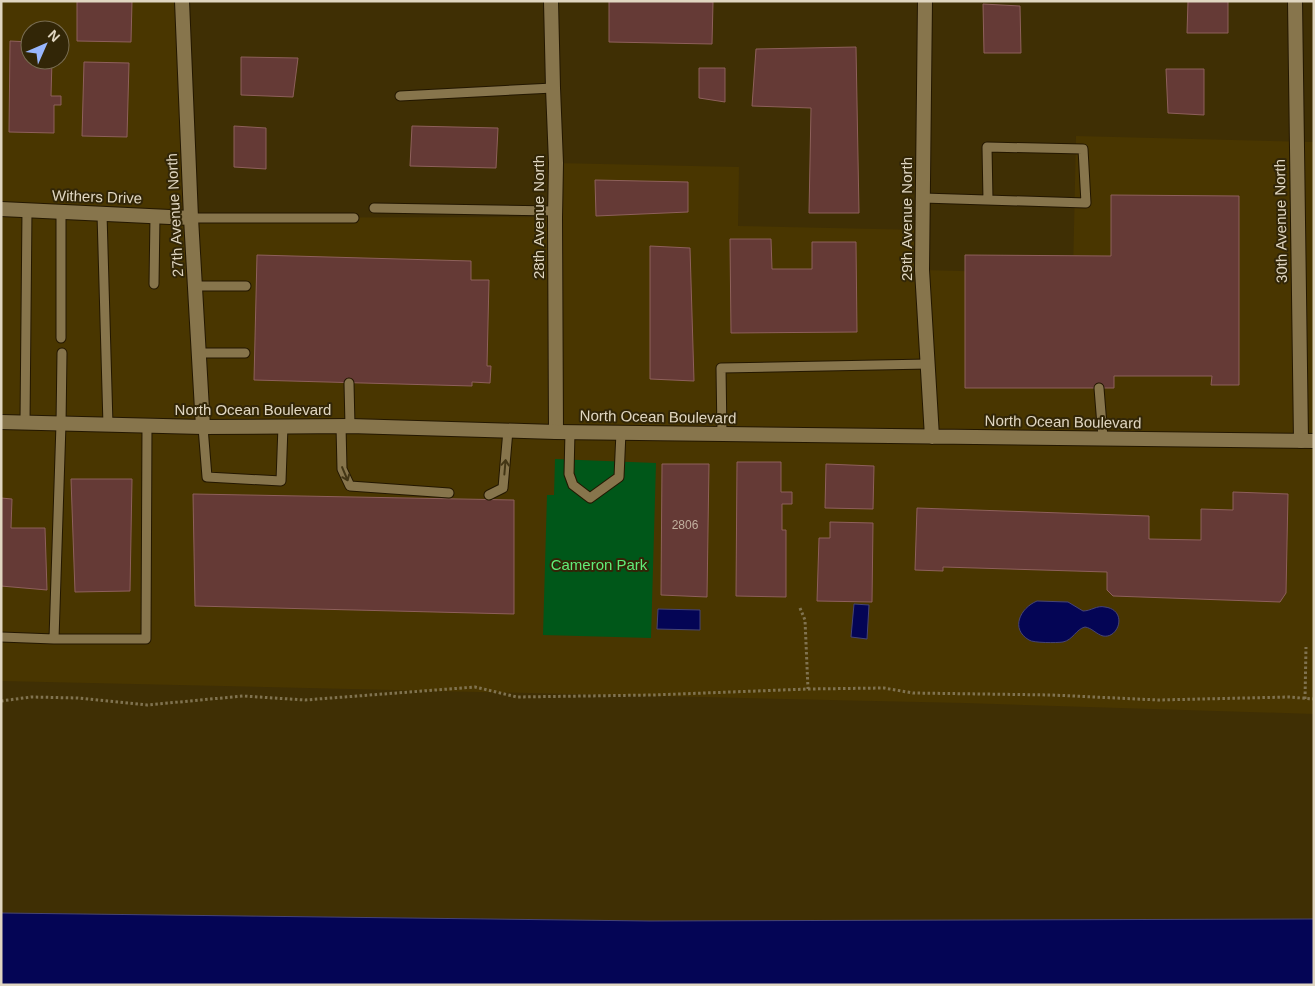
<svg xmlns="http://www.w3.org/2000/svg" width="1315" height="986" font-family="Arial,sans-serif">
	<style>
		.built { fill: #493600; fill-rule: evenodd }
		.green { fill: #005719 }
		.water { fill: #040555; stroke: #464475 }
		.building { fill: #653a36; stroke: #8e605b }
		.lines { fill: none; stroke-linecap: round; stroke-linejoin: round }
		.service-casing { stroke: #231700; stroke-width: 11 }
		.minor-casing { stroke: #231700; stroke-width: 16 }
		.secondary-casing { stroke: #231700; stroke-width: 16 }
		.path { stroke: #807350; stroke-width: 3; stroke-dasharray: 2.5 2.5; stroke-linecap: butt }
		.service { stroke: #87754c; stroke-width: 9 }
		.minor { stroke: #87754c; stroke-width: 14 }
		.secondary { stroke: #87754c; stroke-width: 14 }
		.oneway { stroke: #433615 }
		.labels { text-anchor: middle; stroke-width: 4; stroke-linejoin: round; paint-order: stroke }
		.number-label { font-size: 12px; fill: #c1af9e }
		.street-label { font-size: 15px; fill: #e0d6c1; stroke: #322607 }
		.park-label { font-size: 15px; fill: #61ec78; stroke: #322607 }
	</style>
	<rect width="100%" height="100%" fill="#3f2f04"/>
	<path class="built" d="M1,1h181l9,217 364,-1 1,-54 183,4 -1,59 184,4v40l151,4 3,-138 238,6v572l-350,-11 -963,-22zM30,30h30v30h-30z"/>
	<path class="green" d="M555,459l101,4 -5,175 -108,-3 4,-140h7z"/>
	<path class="water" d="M1037,601l31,1 15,9c8,0 14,-6 22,-4 23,3 14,32 -2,29 -7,-2 -11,-8 -18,-9 -9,2 -12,13 -22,15 -6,1 -30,1 -34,-2 -19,-11 -9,-32 8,-39z
		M854,604l15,1 -2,34 -16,-2z
		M658,609l42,1v20l-43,-1z
		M1,913l648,8 665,-2v66h-1313z"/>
	<path class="building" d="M77,1h55l-1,41 -54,-1z
		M609,1l104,1 -1,42 -103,-2z
		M1188,1h40v32h-41z
		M983,4l37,2 1,47h-37z
		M10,41l20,1v18h22l-1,36h10v9h-7v28l-45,-1z
		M856,47l3,166h-50l2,-105 -59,-2 4,-57z
		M241,57l57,1 -5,39 -52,-2z
		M84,62l45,1 -2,74 -45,-1z
		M699,68h26v34l-26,-4z
		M1166,69h38v46l-36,-2z
		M234,126l32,2v41l-32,-2z
		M412,126l86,2 -2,40 -86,-2z
		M595,180l93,2v30l-92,4z
		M1111,195l128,1v189h-28l1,-9h-98v12h-149v-133l146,1z
		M730,239h41l1,30h40v-27h44l1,90 -126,1z
		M650,246l40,2 4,133 -44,-2z
		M257,255l214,6v19h18l-2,86h4l-1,17 -18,-1v4l-218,-6z
		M737,462h44v30h11v12h-10v26h4v67l-50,-1z
		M662,464h47l-2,133 -46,-2z
		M826,464l48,2 -1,43 -48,-1z
		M71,479h61l-2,112 -55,1z
		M1233,492l55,2 -2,99 -6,9 -167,-6 -6,-6v-18l-164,-5v4l-28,-1 2,-62 232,8v23l52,1v-31l32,1z
		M193,494l321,6v114l-319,-8z
		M1,498l11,1 -1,29h34l2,62 -46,-4z
		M830,522l43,1 -1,79 -55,-1 2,-63h11z"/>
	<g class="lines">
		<g class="service-casing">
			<path id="service" d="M400,96l153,-8
				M923,198l163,5 -3,-54 -96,-2 1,53
				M374,208l181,3
				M61,212v126
				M102,214l6,211
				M191,218h163
				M154,284l1,-68
				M195,286h51
				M62,353l-1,71 -7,215h92l1,-213
				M199,353h46
				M349,383l1,43
				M1099,388l4,50
				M25,423l2,-213
				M341,426l1,43 8,17 99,7
				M203,427l4,50 74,4 2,-55
				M570,432l-1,42 4,11 17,13 29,-21 2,-45
				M722,435l-1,-67 207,-4
				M489,495l14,-7 5,-58
				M1,637l53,2"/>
		</g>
		<g class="minor-casing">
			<path id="minor" d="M182,1l9,217 12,209
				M551,1l2,87 3,75 -1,54 1,215
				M1295,1l6,440
				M1,209l190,9"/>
		</g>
		<g class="secondary-casing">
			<path id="secondary" d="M925,1l-3,269 10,167
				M1,422l202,5 147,-1 206,6 758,9"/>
		</g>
		<path class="path" d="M800,608l5,12 3,69
			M1305,699l1,-52
			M1,701l30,-4 47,1 69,7 96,-9 62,4 170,-13 42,10 136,-2 155,-6 76,-1 29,5 139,2 106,5 131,-3 25,2"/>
		<use href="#service" class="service"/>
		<use href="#minor" class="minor"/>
		<use href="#secondary" class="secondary"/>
	</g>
	<defs><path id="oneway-shaft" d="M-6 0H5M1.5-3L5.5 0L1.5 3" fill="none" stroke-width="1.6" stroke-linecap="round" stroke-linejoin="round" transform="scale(1.25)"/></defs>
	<g class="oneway">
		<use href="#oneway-shaft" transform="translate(505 467) rotate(-85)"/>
		<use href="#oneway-shaft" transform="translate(345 474) rotate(67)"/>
	</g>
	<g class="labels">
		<g class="number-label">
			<text x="685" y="529">2806</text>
		</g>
		<g class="street-label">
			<text transform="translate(97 197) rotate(2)" y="5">Withers Drive</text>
			<text transform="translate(175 215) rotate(-93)" y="5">27th Avenue North</text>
			<text transform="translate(539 217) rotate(-90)" y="5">28th Avenue North</text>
			<text transform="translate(907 219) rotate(-90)" y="5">29th Avenue North</text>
			<text transform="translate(1281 221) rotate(-91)" y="5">30th Avenue North</text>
			<text x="253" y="415">North Ocean Boulevard</text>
			<text transform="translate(658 417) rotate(1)" y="5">North Ocean Boulevard</text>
			<text transform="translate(1063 422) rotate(1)" y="5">North Ocean Boulevard</text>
		</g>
		<g class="park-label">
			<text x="599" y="570">Cameron Park</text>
		</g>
	</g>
	<rect width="1315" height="986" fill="none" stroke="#e0d6c1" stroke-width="5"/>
	<g transform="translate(45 45) rotate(45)"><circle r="24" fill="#322607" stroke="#786c51"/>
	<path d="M0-4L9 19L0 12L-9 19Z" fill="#98b6fd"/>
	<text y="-8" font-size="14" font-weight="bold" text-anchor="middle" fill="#e0d6c1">N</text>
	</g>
</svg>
